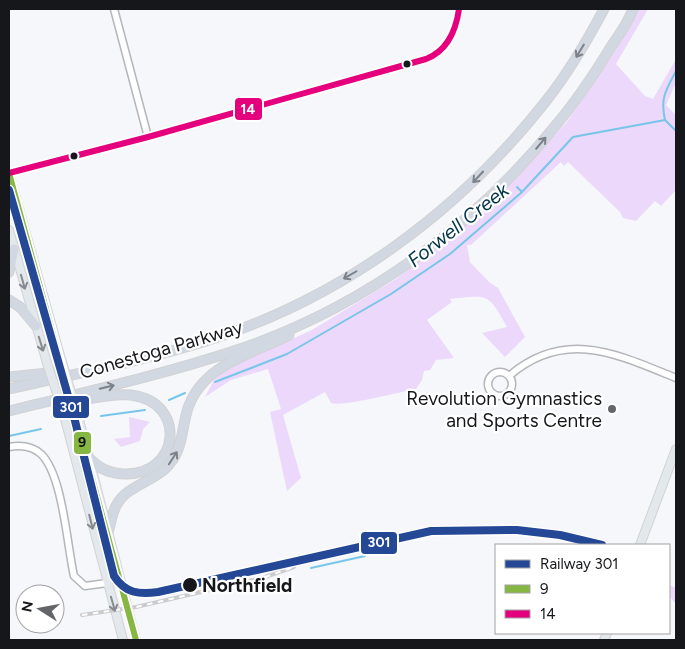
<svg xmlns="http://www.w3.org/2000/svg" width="685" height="649" font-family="Figtree,sans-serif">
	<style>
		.green { fill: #ecd8fa }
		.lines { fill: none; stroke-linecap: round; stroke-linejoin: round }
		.stream { stroke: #77c6ea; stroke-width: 2 }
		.minor-casing { stroke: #b5b6b9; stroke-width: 9 }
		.major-casing { stroke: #d2d2d4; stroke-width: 10 }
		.highway-casing { stroke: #d2d2d4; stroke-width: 11 }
		.minor { stroke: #fefefe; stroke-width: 6 }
		.major { stroke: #e3e8ed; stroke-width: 8 }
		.highway { stroke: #d1d8e1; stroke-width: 9 }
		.rail-casing { stroke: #ccccce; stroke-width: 4 }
		.rail { stroke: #fff; stroke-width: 2; stroke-dasharray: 5.5; stroke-linecap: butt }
		.major-bridge-casing { stroke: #d2d2d4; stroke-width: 10; stroke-linecap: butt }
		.major-bridge { stroke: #e3e8ed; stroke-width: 8 }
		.bus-1-casing { stroke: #fff; stroke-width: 10 }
		.bus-2-casing { stroke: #fff; stroke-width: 10 }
		.bus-1 { stroke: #87b743; stroke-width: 6 }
		.bus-2 { stroke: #e5007d; stroke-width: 6 }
		.rail-1-casing { stroke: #fff; stroke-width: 11 }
		.rail-1 { stroke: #244895; stroke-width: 8 }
		.oneway { stroke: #7d8188 }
		.oneway2 { stroke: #878a8e }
		.bus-dot { fill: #16171b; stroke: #fff; stroke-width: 2 }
		.poi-dot { fill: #646569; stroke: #fff; stroke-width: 2 }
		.labels { text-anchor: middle; stroke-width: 4.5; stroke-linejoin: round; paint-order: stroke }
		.street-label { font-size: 19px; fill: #16171b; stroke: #fff }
		.poi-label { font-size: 19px; fill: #16171b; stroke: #fff; text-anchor: end }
		.stop-label { font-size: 19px; font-weight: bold; fill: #16171b; stroke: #fff; text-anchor: start }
		.water-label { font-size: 20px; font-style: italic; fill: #023549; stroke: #fff }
		.line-badge { stroke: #fff; stroke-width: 2 }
		.badge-label { font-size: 14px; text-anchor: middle; font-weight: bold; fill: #fff }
		.pale-badge-label { font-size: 14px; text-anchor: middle; font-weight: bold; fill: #111 }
	</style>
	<rect width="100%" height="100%" fill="#f6f7fb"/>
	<path class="green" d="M638,9h10l-32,55 29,32 8,3 23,-40v24l-10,22 10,10v75l-15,16 -6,-5 -19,20 -13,-3 -3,-6 -52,-50 -4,4 -3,-4 -90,83h-4l3,17 19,20 9,6 27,49 -20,20 -23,-24 25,-6c-19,-34 -18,-32 -57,-28l2,3 -25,18 27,38 -18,2 -6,10 -6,1 -2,9 -6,9c-17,3 -72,18 -85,14l-6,-11 -42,23 18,63 -14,13 -17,-79 11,-3 -13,-40 -37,11 -26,17 9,-17 14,-12 84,-38 84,-51 103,-84 67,-72 44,-65z
		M129,417l21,5 -7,7 -3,12 -19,6 -7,-8 16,-2z
		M669,585l7,3v16l-7,-8z"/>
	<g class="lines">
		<path class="stream" d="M665,120c-5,-22 1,-30 11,-49
			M665,120l11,11
			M517,187l5,5
			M215,382l72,-28 104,-60 59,-40 72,-62 51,-55 92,-17
			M169,400l16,-7
			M101,416l44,-6
			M9,436l32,-7
			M311,568l54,-12"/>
		<g class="minor-casing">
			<path id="minor" d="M114,9l34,128
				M9,173l139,-36 261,-73c8,-3 20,-5 27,-10 13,-9 22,-30 23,-45
				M488 384a12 12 0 1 1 24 0a12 12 0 1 1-24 0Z
				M509,376c56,-48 108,-22 167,2
				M9,447c11,-2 23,-1 32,7 22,21 26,92 33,122l11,10 22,-3"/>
		</g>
		<g class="major-casing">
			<path id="major" d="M9,173l52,186
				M9,230l38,133
				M77,412l59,228
				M64,415l59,225
				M640,545l36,-96
				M604,640l3,-7"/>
		</g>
		<g class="highway-casing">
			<path id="highway" d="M9,272l5,-23
				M9,300l11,7 16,19
				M9,377l49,-5
				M9,389c66,-15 133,-28 197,-48 135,-42 253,-129 340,-240 23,-29 41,-60 58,-92
				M66,403c20,-3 44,-10 65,-8 57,7 49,81 -7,79 -15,-1 -24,-5 -34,-15
				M9,411c76,-19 153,-36 228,-61 125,-42 237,-123 319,-225 21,-25 39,-52 56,-80 8,-11 16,-23 21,-36
				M107,535c4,-9 4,-20 9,-29 11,-22 41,-24 55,-44 12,-15 11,-36 17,-54 15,-44 64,-54 101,-73"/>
		</g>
		<use href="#minor" class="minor"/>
		<use href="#major" class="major"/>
		<use href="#highway" class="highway"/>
		<g class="rail-casing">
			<path id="rail" d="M82,615l54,-8 126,-29 32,-11"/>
		</g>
		<use href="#rail" class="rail"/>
		<g class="major-bridge-casing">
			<path id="major-bridge" d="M61,359l16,53
				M47,363l17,52"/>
		</g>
		<use href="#major-bridge" class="major-bridge"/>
		<g class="bus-1-casing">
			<path id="bus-1" d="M9,173l127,467"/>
		</g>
		<g class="bus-2-casing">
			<path id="bus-2" d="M9,173l139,-36 278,-78c21,-8 30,-29 33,-50"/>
		</g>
		<use href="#bus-1" class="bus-1"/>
		<use href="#bus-2" class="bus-2"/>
		<g class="rail-1-casing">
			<path id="rail-1" d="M9,190l64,223 41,163c11,17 25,19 44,16l273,-61 86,-1 43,5 42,10"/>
		</g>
		<use href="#rail-1" class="rail-1"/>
	</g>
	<defs><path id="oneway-shaft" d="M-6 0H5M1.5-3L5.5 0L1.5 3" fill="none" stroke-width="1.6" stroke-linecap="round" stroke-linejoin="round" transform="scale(1.25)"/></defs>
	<g class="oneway">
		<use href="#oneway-shaft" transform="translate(580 51) rotate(121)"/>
		<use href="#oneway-shaft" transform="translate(541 143) rotate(-50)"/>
		<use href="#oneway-shaft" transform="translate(478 177) rotate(133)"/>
		<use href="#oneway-shaft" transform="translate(350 275) rotate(150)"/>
		<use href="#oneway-shaft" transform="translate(107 387) rotate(-14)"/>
		<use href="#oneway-shaft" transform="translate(173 458) rotate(-57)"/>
	</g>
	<g class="oneway2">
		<use href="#oneway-shaft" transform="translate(23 282) rotate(74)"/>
		<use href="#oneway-shaft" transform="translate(41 344) rotate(73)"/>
		<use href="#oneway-shaft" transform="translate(91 522) rotate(76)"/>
		<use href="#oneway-shaft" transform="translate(113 604) rotate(74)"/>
	</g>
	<g class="bus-dot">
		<circle cx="407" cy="64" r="4.5"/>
		<circle cx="74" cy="156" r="4.5"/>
		<circle cx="190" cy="585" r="8"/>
	</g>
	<circle class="poi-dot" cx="612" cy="409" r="5"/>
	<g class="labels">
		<g class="street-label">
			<text transform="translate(161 349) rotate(-16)" y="7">Conestoga Parkway</text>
		</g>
		<g class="poi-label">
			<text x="602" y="405">Revolution Gymnastics<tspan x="602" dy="22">and Sports Centre</tspan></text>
		</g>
		<g class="stop-label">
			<text x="202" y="592">Northfield</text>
		</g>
		<g class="water-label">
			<text transform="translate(458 225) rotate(-38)" y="7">Forwell Creek</text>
		</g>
	</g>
	<g class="line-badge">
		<rect x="234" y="97" width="29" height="24" rx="5" fill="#e5007d"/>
		<rect x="52" y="395" width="38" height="24" rx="5" fill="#244895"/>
		<rect x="73" y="431" width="19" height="24" rx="5" fill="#87b743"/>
		<rect x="360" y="531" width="38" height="24" rx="5" fill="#244895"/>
	</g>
	<g class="badge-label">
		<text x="248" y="114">14</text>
		<text x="71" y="412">301</text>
		<text x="379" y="547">301</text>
	</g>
	<g class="pale-badge-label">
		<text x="82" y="447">9</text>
	</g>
	<rect width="685" height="649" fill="none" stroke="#16171b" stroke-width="20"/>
	<rect x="495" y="544" width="175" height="90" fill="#ffffff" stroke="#a2a2a4"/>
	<rect x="505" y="560" width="25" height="8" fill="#244895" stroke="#a2a2a4"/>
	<text x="540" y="569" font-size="15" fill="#16171b">Railway 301</text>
	<rect x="505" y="585" width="25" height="8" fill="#87b743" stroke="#a2a2a4"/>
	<text x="540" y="594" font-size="15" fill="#16171b">9</text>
	<rect x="505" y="610" width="25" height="8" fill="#e5007d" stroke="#a2a2a4"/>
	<text x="540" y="619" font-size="15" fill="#16171b">14</text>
	<g transform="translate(40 609) rotate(281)"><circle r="24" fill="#ffffff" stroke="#a2a2a4"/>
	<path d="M0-4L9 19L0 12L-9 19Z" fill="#646569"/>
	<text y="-8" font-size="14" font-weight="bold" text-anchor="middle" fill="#16171b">N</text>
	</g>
</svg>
